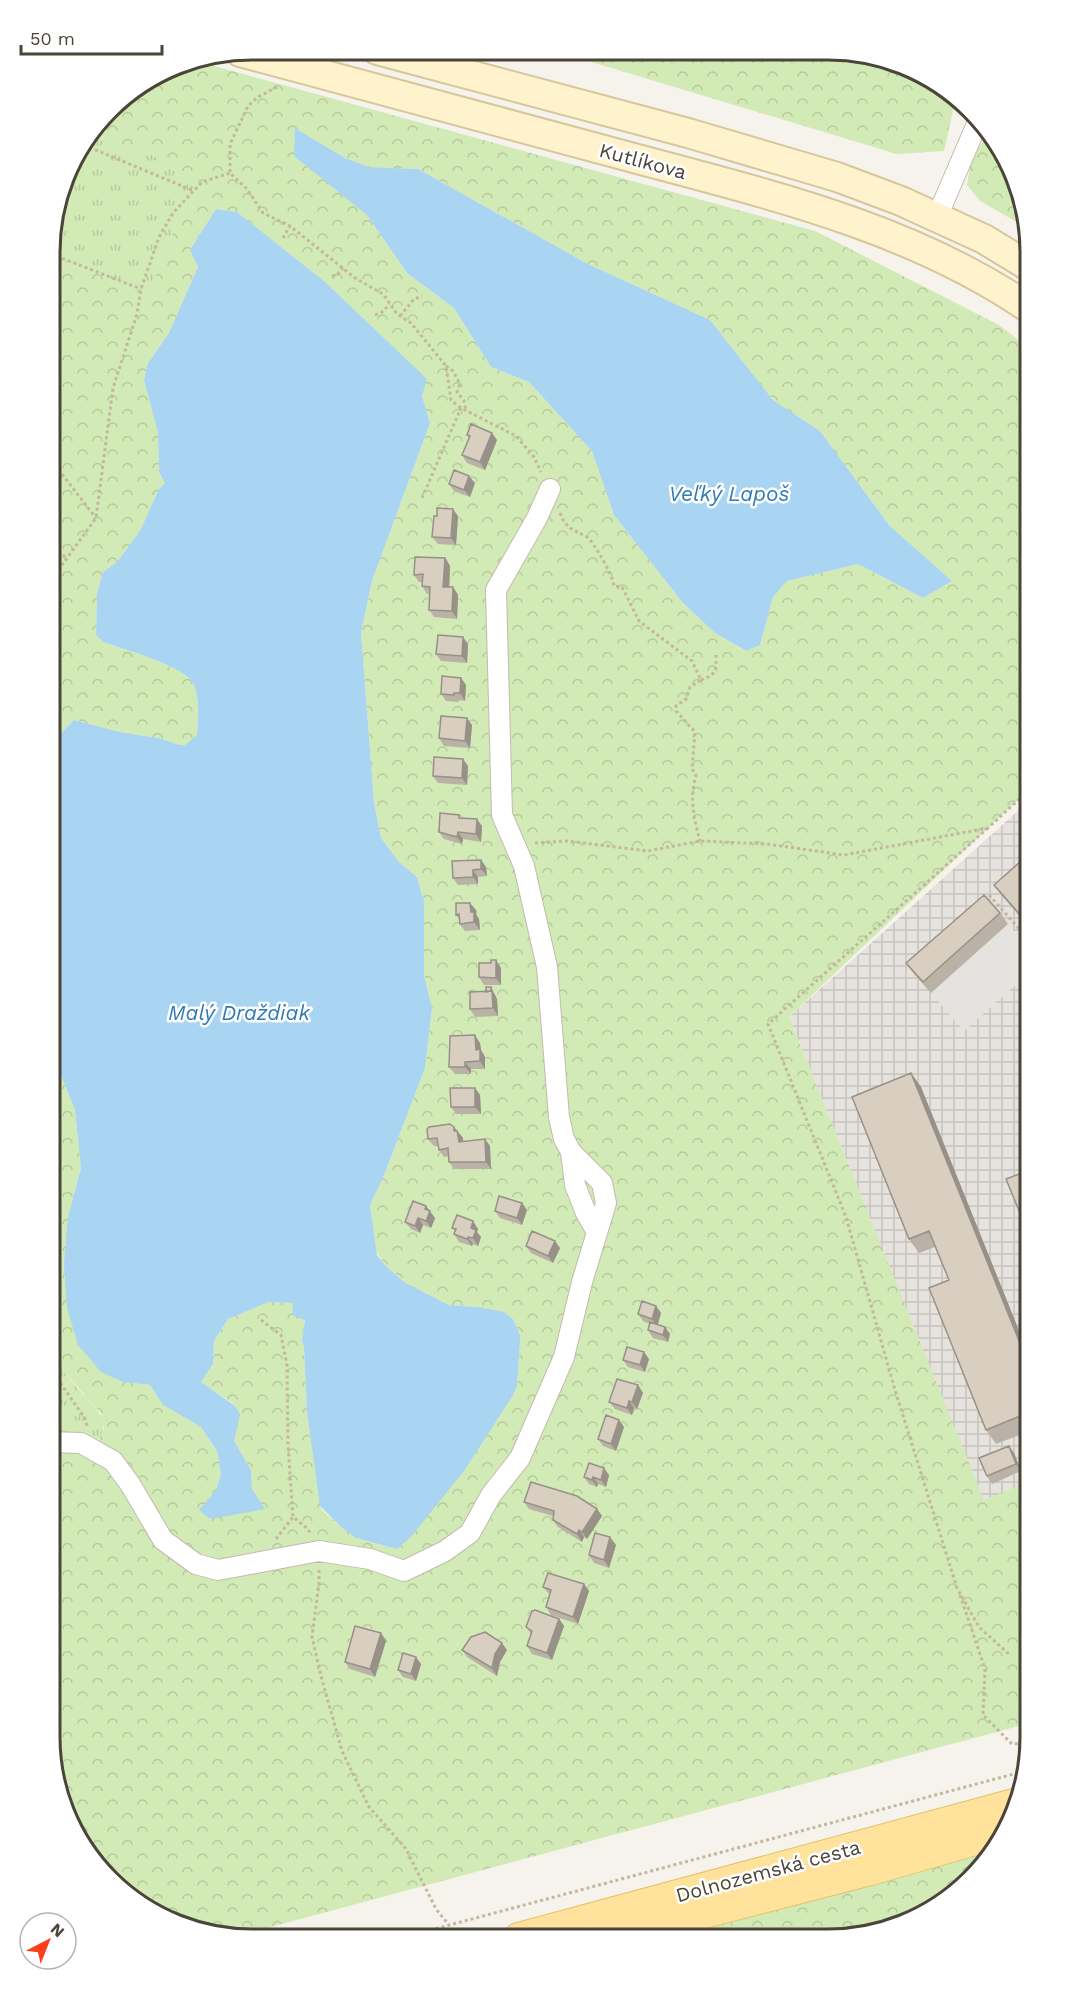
<svg xmlns="http://www.w3.org/2000/svg" width="1080" height="1989" font-family="'Work Sans',sans-serif">
	<style>
		.industrial { fill: url(#industrial-grid) }
		.grass { fill: url(#grass-tufts) }
		.forest { fill: url(#forest-crowns); fill-rule: evenodd }
		.parking { fill: #e5e3e0 }
		.water { fill: #a9d4f2 }
		.lines { fill: none; stroke-linecap: round; stroke-linejoin: round }
		.street-casing { stroke: #c2bbae; stroke-width: 22 }
		.secondary-casing { stroke: #d6c79b; stroke-width: 32 }
		.primary-casing { stroke: #e6c16a; stroke-width: 34 }
		.path { stroke: #c4b79f; stroke-width: 3; stroke-dasharray: 3 3; stroke-linecap: butt }
		.street { stroke: #fff; stroke-width: 20 }
		.secondary { stroke: #fff3cd; stroke-width: 28 }
		.primary { stroke: #ffe39c; stroke-width: 32 }
		.wall { fill: #bab2a6 }
		.shaded-wall { fill: #979187 }
		.building { fill: #d8cfc1; stroke: #979187; stroke-width: 1.5 }
		.labels { text-anchor: middle; stroke-width: 5; stroke-linejoin: round; paint-order: stroke }
		.street-label { font-size: 20px; fill: #4b4439; stroke: #fff }
		.water-label { font-size: 21px; font-style: italic; fill: #2e7ab2; stroke: #fff }
		.rim { fill: none; stroke: #4b4439; stroke-width: 3 }
	</style>
	<defs>
		<pattern id="industrial-grid" width="8" height="8" patternUnits="userSpaceOnUse" patternTransform="scale(1.5)"><rect width="8" height="8" fill="#e6e2dd"/><path d="M0 4h8M4 0v8" fill="none" stroke="#c7c3be"/></pattern>
		<pattern id="grass-tufts" width="24" height="20" patternUnits="userSpaceOnUse" patternTransform="scale(1.5)"><rect width="24" height="20" fill="#d2eab5"/><path d="M3 7l-1-3M5 7V3M7 7l1-3M15 17l-1-3M17 17v-4M19 17l1-3" fill="none" stroke="#b6ca9c"/></pattern>
		<pattern id="forest-crowns" width="20" height="18" patternUnits="userSpaceOnUse" patternTransform="scale(1.5)"><rect width="20" height="18" fill="#d2eab5"/><path d="M2 6a3 3 0 1 1 6 0M12 15a3 3 0 1 1 6 0" fill="none" stroke="#b6ca9c"/></pattern>
	</defs>
	<rect width="100%" height="100%" fill="#f6f3ec"/>
	<path class="industrial" d="M1030,800v681l-46,20 -195,-484z"/>
	<path class="grass" d="M93,133l69,26 43,26 -24,26 -32,82 -98,-36v-31l20,-64z
		M55,1362c9,9 17,20 25,29 19,19 36,34 10,57 -10,9 -29,4 -40,-2v-78z"/>
	<path class="forest" d="M555,51l312,2 89,44 -12,54 -47,3z
		M196,61l619,170 184,94 31,24v439l-241,229 195,483 46,-19v242l-800,215h-5l-97,-41 -37,-37 -31,-58 -10,-65v-291l20,7 16,-2 12,-11 6,-12 -3,-15 -45,-50 -6,5v-320l25,62 6,58 -13,49 55,165 27,3 13,20 38,22 16,24 4,23 -5,16 -16,20 52,-21 -1,-19 -17,-29v-37l-33,-22 12,-18 1,-23 14,-22 41,-17 24,1 12,17 -3,20 2,8 3,64 14,97 20,18 18,12 38,10 13,-11 107,-153 3,-42v-8l-7,-16 -6,-5 -29,-7 -29,-2 -43,-22 -21,-18 -9,-14 -6,-46 13,-27 42,-110 7,-60 -8,-33v-74l-7,-24 -18,-15 -18,-24 -7,-36 -13,-169 11,-52 58,-158 -8,-27 4,-17 -102,-98 -87,-69 -21,-3 -26,41 8,17 -29,66 -21,30 -4,17 14,53 1,39 6,11 -6,6 -19,42 -23,31 -14,10 -6,21 -1,42 7,7c20,7 81,24 90,41 7,13 5,37 4,52l-12,10h-5l-21,-7 -35,-5 -50,-13 -23,23v-486l98,36 32,-82 23,-25 -42,-27 -69,-26 25,-33 57,-35zM295,128l50,30 24,9 49,2 170,95 122,56 63,80 47,31 69,94 63,56 -29,17 -65,-34 -71,17 -14,16 -13,48 -15,6 -30,-18 -32,-30 -69,-88 -22,-64 -63,-69 -38,-15 -37,-59 -47,-35 -40,-58z
		M987,138l33,49 7,41 -47,-27 -13,-16 5,-31z
		M994,1850l-6,11 -37,37 -58,31 -22,3 -16,-7 -10,12 -17,2h-18v-3h-14l-6,3h-119z"/>
	<path class="parking" d="M1008,924l22,25v23l-66,59 -33,-38z"/>
	<path class="water" d="M295,128l50,30 24,9 49,2 170,95 122,56 63,80 47,31 69,94 63,56 -29,17 -65,-34 -71,17 -14,16 -13,48 -14,6 -31,-18 -32,-30 -69,-88 -22,-64 -63,-69 -38,-15 -37,-59 -47,-35 -40,-58 -73,-59z
		M216,209l21,3 87,69 103,98 -5,17 8,27 -58,158 -11,52 13,169 7,36 18,24 18,15 7,25v73l8,33 -7,60 -42,110 -13,27 7,50 8,10 10,9 11,9 43,22 29,2 26,5 9,7 7,16v8l-3,42 -4,10 -49,76 -54,67 -13,11 -41,-11 -15,-11 -21,-21 -13,-94 -3,-64 -2,-8 3,-20 -13,-5 1,-12 -24,-1 -41,17 -14,22 -1,23 -12,18 33,23 6,9 -6,27 17,29 1,19 13,20 -55,10 -11,-9 17,-20 5,-16 -4,-23 -16,-24 -38,-22 -13,-20 -27,-3 -22,-10 -23,-27 -11,-37 -3,-44 4,-47 13,-49 -6,-58 -25,-62 1,-305 23,-23 50,13 35,5 21,7h5l12,-10c1,-15 3,-39 -4,-52 -9,-17 -70,-34 -90,-41l-7,-7 1,-42 6,-21 14,-10 23,-31 19,-42 6,-6 -6,-11 -1,-39 -14,-53 4,-17 21,-30 29,-66 -8,-17z"/>
	<g class="lines">
		<g class="street-casing">
			<path id="street" d="M937,217l40,-93
				M571,1152l4,33 11,28 11,19
				M50,1442l31,1 32,18 17,23 33,56 33,24 22,6 101,-19 51,8 34,12 41,-20 25,-18 21,-38 29,-37 44,-101 18,-75 24,-79 -4,-20 -31,-31 -7,-13 -5,-22 -12,-150 -23,-101 -22,-51 -6,-225 41,-72 13,-29"/>
		</g>
		<g class="secondary-casing">
			<path id="secondary" d="M377,50l311,83 149,44 64,24 83,38 46,28
				M240,52c130,35 260,70 390,105 137,37 281,70 400,152"/>
		</g>
		<g class="primary-casing">
			<path id="primary" d="M630,1931l240,-62 136,-39
				M519,1939l499,-135"/>
		</g>
		<path class="path" d="M209,58l10,4
			M277,87l-19,10 -10,9 -18,38v29l17,16 16,24 27,13 65,52 28,16 14,20 14,9 35,43 5,34 10,8 55,28 18,21 7,15
			M84,145l110,46
			M283,238l7,-12
			M51,254l90,35
			M332,276l5,-1 6,-7
			M375,315l9,-4 5,-7
			M400,316l14,-17 8,-3
			M446,366l7,5 7,13 -3,8 7,9 2,10
			M51,460l45,58
			M422,498l39,-90
			M560,513c7,17 13,16 27,24 7,5 26,39 27,49l8,1 17,34 53,40 9,19 -11,7 -4,12 -10,7v5l19,21 -3,37 4,6c-7,23 -2,44 4,66
			M51,553l17,4
			M51,580l45,-62 17,-130 24,-74 4,-25 18,-52 14,-24 29,-31 28,-9
			M701,680c17,-6 15,-11 15,-27
			M988,828l-220,196 78,193 49,173 62,198 22,39 32,29
			M535,843l32,-2 81,10 52,-10 67,3 77,11 144,-27 42,-39
			M989,895l41,46
			M261,1320l20,15 6,30 1,80 5,72 15,12 2,4
			M50,1368l36,52 1,7
			M276,1539l17,-22
			M319,1570v13l-7,54 9,39 21,75 27,56 37,42 30,60 13,16
			M960,1595l25,74 -2,46 29,29 18,-1
			M401,1938l624,-167"/>
		<use href="#street" class="street"/>
		<use href="#secondary" class="secondary"/>
		<use href="#primary" class="primary"/>
	</g>
	<path class="wall" d="M467,435l30,5 -12,30 -18,-7 -5,-8 7,-17z
		M475,483l-5,14 -16,-6 -5,-7z
		M458,516l-2,29 -18,-1 -6,-7z
		M445,558l5,8 -1,21h4l5,8 -1,24 -23,-2 -5,-7 1,-16h-3l-5,-8v-4h-3l-5,-7z
		M468,644l-1,19 -26,-2 -5,-7z
		M461,678l5,7 -1,16 -6,-1v2l-13,-1 -5,-7z
		M472,725l-2,23 -26,-2 -5,-8z
		M468,766l-1,19 -29,-2 -5,-7z
		M459,815l2,3 21,8 -1,16 -18,-3 -1,5 -18,-5 -5,-7z
		M481,860l5,7 1,9 -9,1v7l-20,1 -5,-7z
		M1030,871v57l-28,-32 -8,-11z
		M476,910v4l3,5 1,11 -15,1 -5,-7v-4l-4,-5z
		M1000,913l8,11 -77,69 -17,-19 -8,-11z
		M496,960l5,8v17h-17l-5,-8z
		M491,987l6,12 1,17 -23,1 -5,-8z
		M480,1043l1,7 4,7v12h-14v5h-16l-6,-7z
		M911,1073l10,14 109,271v73l-34,13 -10,-14 -37,-150 -14,-33 -16,6 -10,-14z
		M475,1088l5,7 1,19h-25l-5,-7z
		M454,1127l9,11v4l27,4 1,23h-37l-5,-7 -1,-6 -4,1 -5,-7 -1,-4h-4l-6,-7z
		M1030,1170v59l-8,-11z
		M522,1203l5,7 -5,15 -22,-7 -5,-7z
		M426,1206l9,12 -4,10 -8,-3 -3,8 -9,-4 -6,-7z
		M452,1228l26,1 -1,3 4,5 -3,9 -5,-2 -1,2 -13,-4 -5,-8 1,-3z
		M526,1246l34,2 -7,15 -22,-10z
		M656,1306l5,7 -3,12 7,2 5,7 -2,8 -15,-4 -5,-8 2,-6 -7,-3 -5,-7z
		M649,1359l-4,13 -17,-5 -5,-7z
		M638,1385l5,8 -6,16 -3,-1 -2,7 -17,-6 -6,-7z
		M624,1427l-8,24 -13,-5 -5,-7z
		M1009,1446l5,7 7,18 -29,13 -5,-8z
		M609,1475l-3,12 -8,-3 -1,3 -8,-3 -5,-7z
		M524,1502l73,7 5,7 -15,23 -3,-2 -2,5 -24,-15 -5,-7v-4l-24,-7z
		M616,1545l-7,23 -15,-5 -5,-8z
		M543,1587l46,4 -11,33 -27,-9 -5,-8 4,-12z
		M559,1619l5,7 -12,34 -20,-6 -5,-8 4,-12 -5,-7z
		M381,1633l5,8 -11,36 -25,-8 -5,-7z
		M462,1650h45l-7,12 -3,14 -30,-19z
		M421,1664l-5,17 -13,-4 -5,-7z"/>
	<path class="shaded-wall" d="M492,433l5,7 -12,30 -5,-8z
		M469,476l6,7 -5,14 -6,-7z
		M453,509l5,7 -2,29 -5,-7z
		M445,558l5,8 -1,28 -6,-7z
		M453,587l5,8 -1,24 -5,-8z
		M463,637l5,7 -1,19 -5,-7z
		M461,678l5,7 -1,16 -5,-8z
		M467,718l5,7 -2,23 -5,-7z
		M463,759l5,7 -1,19 -5,-7z
		M477,819l5,7 -1,16 -5,-8z
		M458,832l5,7 -1,5 -5,-7z
		M481,860l5,7 1,9 -6,-7z
		M473,870l5,7v7l-5,-7z
		M470,903l6,7v4l3,5 1,11 -6,-8 -3,-10z
		M496,960l5,8v17l-5,-7z
		M491,987l6,12 1,17 -5,-8z
		M475,1035l5,8 1,7 4,7v12l-5,-8 -4,-11z
		M465,1062l6,7v5l-6,-7z
		M911,1073l10,14 109,271v10z
		M475,1088l5,7 1,19 -6,-7z
		M454,1127l9,11 1,11 -5,-7 -5,-11z
		M485,1139l5,7 1,23 -5,-7z
		M522,1203l5,7 -5,15 -5,-7z
		M426,1206l9,12 -4,10 -5,-7 -1,-12z
		M418,1218l5,7 -3,8 -5,-7z
		M473,1221l5,8 -1,3 4,5 -3,9 -5,-8 -2,-10z
		M468,1237l5,7 -1,2 -5,-7z
		M555,1241l5,7 -7,15 -5,-7z
		M656,1306l5,7 -4,13 -5,-7z
		M665,1327l5,7 -2,8 -5,-7z
		M644,1352l5,7 -4,13 -5,-7z
		M638,1385l5,8 -6,16 -5,-7z
		M629,1401l5,7 -2,7 -5,-7z
		M619,1420l5,7 -8,24 -5,-7z
		M1009,1446l5,7 7,18 -5,-7z
		M604,1468l5,7 -3,12 -5,-7z
		M593,1477l5,7 -1,3 -5,-7z
		M597,1509l5,7 -15,23 -5,-7z
		M579,1530l5,7 -2,5 -5,-8z
		M610,1537l6,8 -7,23 -5,-8z
		M584,1584l5,7 -11,33 -5,-7z
		M559,1619l5,7 -12,34 -5,-7z
		M381,1633l5,8 -11,36 -5,-8z
		M502,1643l5,7 -7,12 -3,14 -5,-8 3,-14z
		M416,1657l5,7 -5,17 -5,-7z"/>
	<path class="building" d="M471,424l21,9 -12,29 -18,-7 8,-19 -3,-1z
		M454,470l15,6 -5,14 -15,-6z
		M437,508l16,1 -2,29 -19,-1 2,-21h3z
		M415,557l30,1 -2,29h10l-1,24 -23,-1 1,-23 -8,-1 1,-12 -9,1z
		M438,635l25,2 -1,19 -26,-2z
		M442,676l19,2 -1,15h-6v2l-13,-1z
		M441,716l26,2 -2,23 -26,-3z
		M434,757l29,2 -1,19 -29,-2z
		M440,813l19,2v3l18,1 -1,15 -18,-2 -1,5 -18,-5z
		M481,860v9l-8,1v7l-20,1 -1,-17z
		M1021,861l9,10v55l-36,-41z
		M984,895l16,18 -77,69 -17,-19z
		M456,903h14l1,9h3v10l-14,2 -1,-10 -3,1z
		M491,960h5v18l-17,-1v-14h12z
		M486,987h5v4l-5,1z
		M492,991l1,17 -23,1v-17z
		M475,1035l1,15 4,-1v12l-15,1v5h-16l1,-31z
		M911,1073l119,295v44l-44,18 -57,-142 20,-8 -20,-49 -20,8 -57,-142z
		M450,1088h25v19h-24z
		M450,1124l4,3v4h3l2,11 26,-3 1,23h-37l-1,-14 -9,2 -2,-12 -9,1 -1,-10 2,-2z
		M1030,1170v44l-8,4 -16,-39z
		M499,1196l23,7 -5,15 -22,-7z
		M413,1201l13,5 -1,3 5,2 -4,10 -8,-3 -3,8 -10,-4z
		M457,1215l16,6 -2,7 5,2 -3,8 -5,-1 -1,2 -13,-5 2,-5 -4,-1z
		M532,1231l23,10 -7,15 -22,-10z
		M642,1301l14,5 -4,13 -14,-5z
		M650,1322l15,5 -2,8 -15,-5z
		M627,1347l17,5 -4,13 -17,-5z
		M617,1379l21,6 -6,17 -3,-1 -2,7 -18,-6z
		M606,1415l13,5 -8,24 -13,-5z
		M1009,1446l7,18 -29,12 -8,-18z
		M589,1463l15,5 -3,12 -8,-3 -1,3 -8,-3z
		M531,1482l46,14 20,13 -15,23 -3,-2 -2,4 -24,-14 1,-9 -30,-9z
		M595,1533l15,4 -6,23 -15,-5z
		M548,1573l36,11 -11,33 -27,-10 5,-17 -8,-3z
		M535,1610l24,9 -12,34 -20,-7 5,-15 -6,-4 6,-16z
		M355,1626l26,7 -11,36 -25,-7z
		M485,1632l17,11 -7,11 -3,14 -30,-18 9,-13z
		M403,1653l13,4 -5,17 -13,-4z"/>
	<g class="labels">
		<g class="street-label">
			<text transform="translate(643 161) rotate(15)" y="7">Kutlíkova</text>
			<text transform="translate(768 1871) rotate(-15)" y="7">Dolnozemská cesta</text>
		</g>
		<g class="water-label">
			<text x="729" y="501">Veľký Lapoš</text>
			<text x="239" y="1020">Malý Draždiak</text>
		</g>
	</g>
	<path d="M0 0H1080V1989H0ZM252 60H828A192 192 0 0 1 1020 252V1737A192 192 0 0 1 828 1929H252A192 192 0 0 1 60 1737V252A192 192 0 0 1 252 60Z" fill="#fff" fill-rule="evenodd"/>
	<path class="rim" d="M252 60H828A192 192 0 0 1 1020 252V1737A192 192 0 0 1 828 1929H252A192 192 0 0 1 60 1737V252A192 192 0 0 1 252 60Z"/>
	<g transform="translate(48 1941) rotate(42)"><circle r="28" fill="#ffffff" stroke="#b7b4b0" stroke-width="1.5"/>
	<path d="M0-4.5L10 22L0 15L-10 22Z" fill="#fc3f1d"/>
	<text y="-9" font-size="16" font-weight="bold" text-anchor="middle" fill="#4b4439">N</text>
	</g>
	<path d="M21 45v9h141v-9" fill="none" stroke="#4b4439" stroke-width="3"/>
	<text x="30" y="45" font-size="18" fill="#4b4439" stroke="#ffffff" stroke-width="4.5" paint-order="stroke">50 m</text>
</svg>
